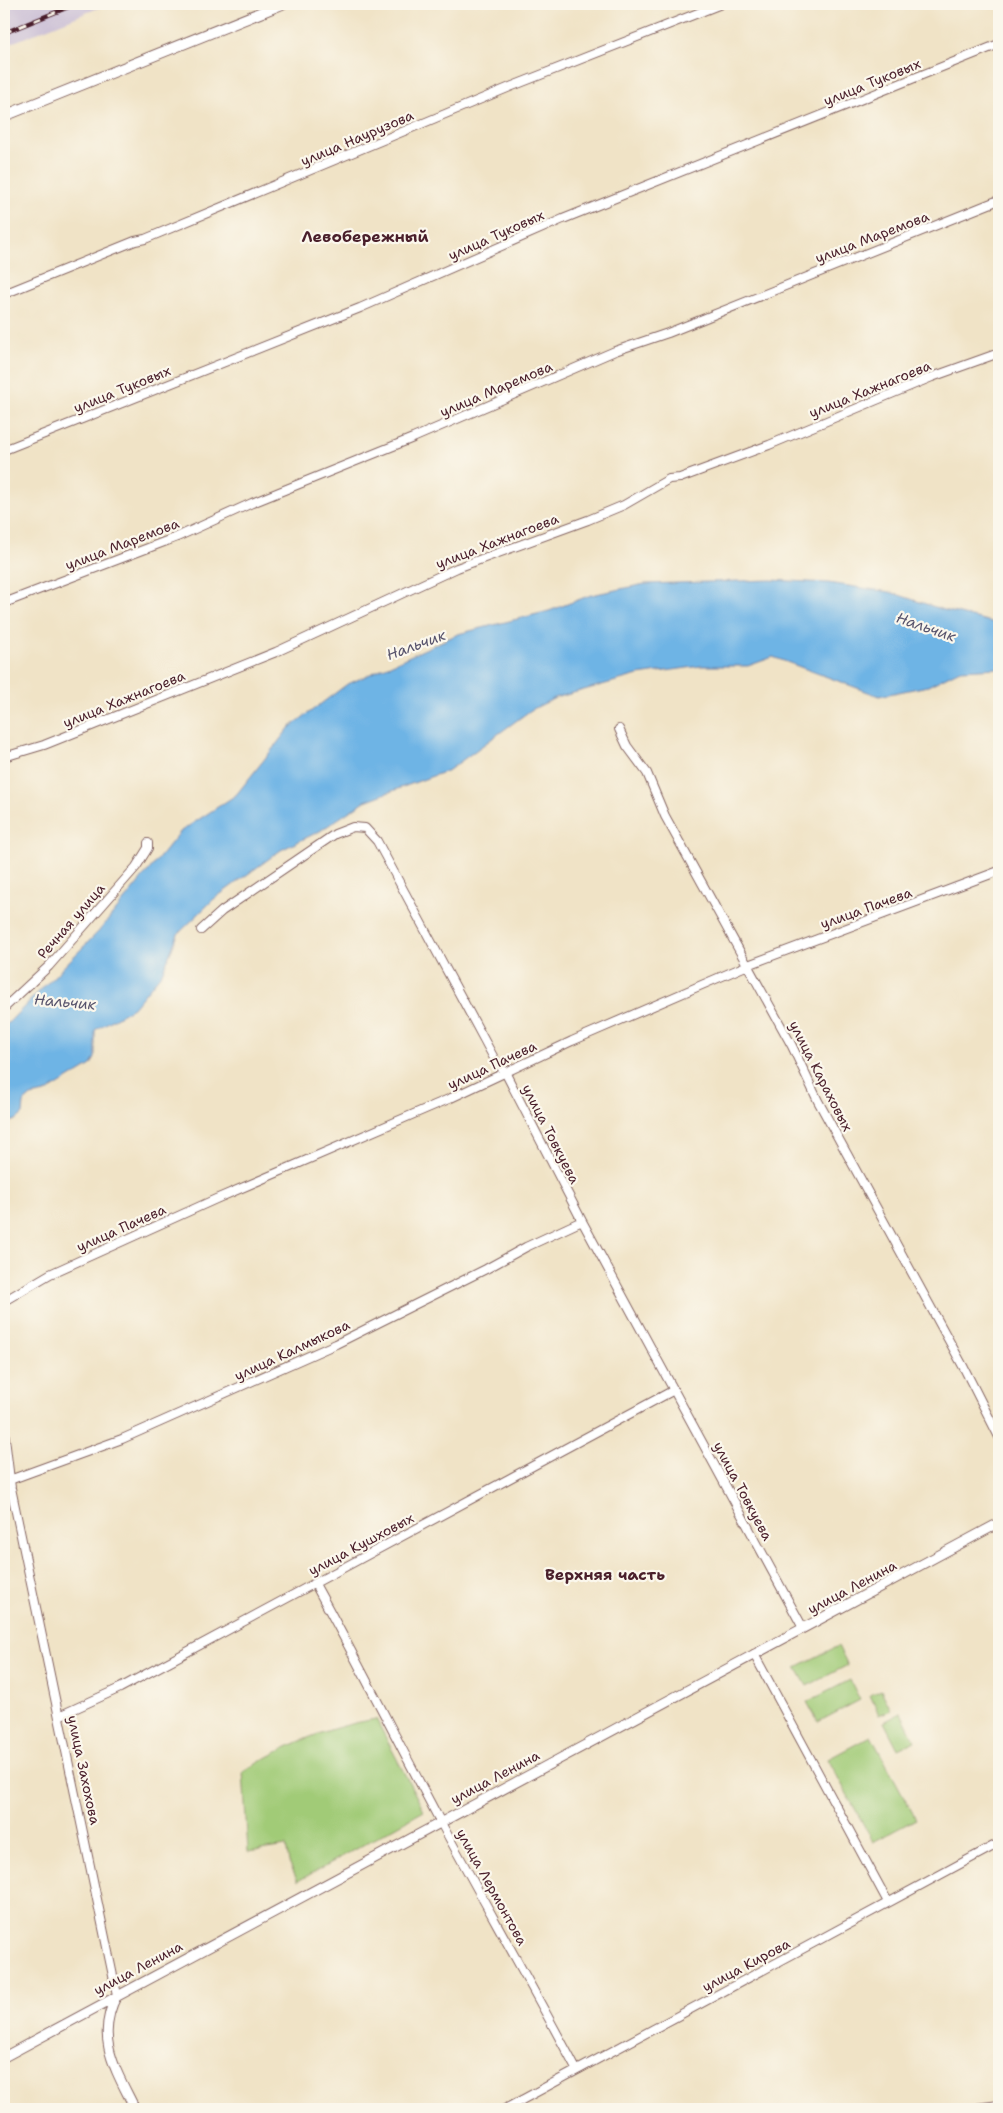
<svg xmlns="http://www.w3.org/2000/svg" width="1003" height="2113" font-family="'Shantell Sans',sans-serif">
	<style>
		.industrial { fill: #cbbfd5 }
		.green { fill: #a1cb77; stroke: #767551 }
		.water { fill: #6eb4e5; stroke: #5c6a88 }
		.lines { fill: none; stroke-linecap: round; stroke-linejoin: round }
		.minor-casing { stroke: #846461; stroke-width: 10 }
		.tertiary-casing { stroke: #846461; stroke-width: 11 }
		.secondary-casing { stroke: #846461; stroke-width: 12 }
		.minor { stroke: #fff; stroke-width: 8 }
		.tertiary { stroke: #fff; stroke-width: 9 }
		.secondary { stroke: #fff; stroke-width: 10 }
		.rail-casing { stroke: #4a1f2b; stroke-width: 4.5 }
		.rail { stroke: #fbf7ec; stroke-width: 2.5; stroke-dasharray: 8; stroke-linecap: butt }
		.labels { text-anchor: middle; stroke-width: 4.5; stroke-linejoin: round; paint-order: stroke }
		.street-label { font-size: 14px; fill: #4a1f2b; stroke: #fbf7ec }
		.water-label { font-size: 15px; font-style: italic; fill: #57536c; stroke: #fbf7ec }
		.quarter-label { font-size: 16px; font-weight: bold; fill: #4a1f2b; stroke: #fbf7ec }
	</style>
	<rect width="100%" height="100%" fill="#fbf7ec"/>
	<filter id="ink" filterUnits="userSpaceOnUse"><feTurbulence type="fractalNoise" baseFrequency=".02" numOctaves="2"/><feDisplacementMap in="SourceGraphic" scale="10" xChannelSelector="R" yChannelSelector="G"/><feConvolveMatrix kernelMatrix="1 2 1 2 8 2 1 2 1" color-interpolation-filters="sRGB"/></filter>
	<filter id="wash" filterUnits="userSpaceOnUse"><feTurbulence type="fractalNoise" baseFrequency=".0096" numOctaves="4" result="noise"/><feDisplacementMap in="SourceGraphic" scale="20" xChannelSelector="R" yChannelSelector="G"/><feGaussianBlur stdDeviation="1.12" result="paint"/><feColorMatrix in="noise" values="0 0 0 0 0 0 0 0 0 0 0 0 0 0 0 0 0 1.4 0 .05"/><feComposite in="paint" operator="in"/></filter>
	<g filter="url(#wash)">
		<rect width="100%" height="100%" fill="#f0e3c6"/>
		<path class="industrial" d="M4,4h104l-104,42z"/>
		<path class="green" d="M838,1646l10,19 -41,21 -11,-19z
			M850,1680l10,20 -42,22 -11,-20z
			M881,1690l10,20 -12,5 -9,-20z
			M901,1713l14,28 -17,8 -14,-27z
			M376,1719l48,92 -126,70 -9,-19 -3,-16 -38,6 -5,-80c42,-27 84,-45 133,-53z
			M871,1736l45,83 -43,23 -45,-83z"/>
		<path class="water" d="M771,580l57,3 62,9 54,18 55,14v44l-39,2 -32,16 -49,10 -106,-39 -25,9h-47l-63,9 -83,23 -24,12 -82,60 -84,31 -45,30 -39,19 -33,24 -34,25 -36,35 -16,39 -29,35 -38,22v28l-4,7 -46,28 -14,3 -7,6 -1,12 -7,6 -12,4v-97l95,-96 82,-100 55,-36 54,-68 56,-42 112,-51 91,-23 42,-16 54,-11z"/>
	</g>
	<g filter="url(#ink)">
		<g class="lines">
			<g class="minor-casing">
				<path id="minor" d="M4,294l131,-53 10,-2 365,-152 211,-83
					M4,450l356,-142 203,-89 436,-175
					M4,603l173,-66 75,-34 161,-65 202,-87 53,-18 331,-133
					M619,729l8,17 20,27 18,43 127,230 26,55 146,267 35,69
					M4,757l40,-12 232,-93 181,-84 131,-48 36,-15 45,-26 11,-1 89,-33 163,-68 67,-24
					M201,930l21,-19 113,-77 18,-7 12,1 12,13 118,219 10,12 77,149 221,407
					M4,1008l45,-42 87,-99 12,-19v-5
					M4,1301l46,-27 166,-75 235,-101 121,-57 176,-76 251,-94
					M4,1430l7,58 106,507
					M4,1482l118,-43 214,-95 150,-75 40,-22 56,-26
					M315,1584c43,78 83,158 125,237 45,83 92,165 136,248
					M754,1654l134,248
					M59,1716l61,-28 554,-298
					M505,2109l494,-266
					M969,2109l30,-4"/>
			</g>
			<g class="tertiary-casing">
				<path id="tertiary" d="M117,1995c-23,43 -1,75 18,114
					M4,2057l995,-534"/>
			</g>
			<g class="secondary-casing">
				<path id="secondary" d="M4,116l278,-112"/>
			</g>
			<use href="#minor" class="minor"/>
			<use href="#tertiary" class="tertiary"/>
			<use href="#secondary" class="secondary"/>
			<g class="rail-casing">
				<path id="rail" d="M4,33l72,-29"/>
			</g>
			<use href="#rail" class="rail"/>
		</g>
	</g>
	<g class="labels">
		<g class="street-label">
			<text transform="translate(872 82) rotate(-22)" y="5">улица Туковых</text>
			<text transform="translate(357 138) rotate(-23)" y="5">улица Наурузова</text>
			<text transform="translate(496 235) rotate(-24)" y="5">улица Туковых</text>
			<text transform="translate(872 237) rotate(-21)" y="5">улица Маремова</text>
			<text transform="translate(122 389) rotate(-22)" y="5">улица Туковых</text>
			<text transform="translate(496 389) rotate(-23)" y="5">улица Маремова</text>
			<text transform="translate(870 389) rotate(-22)" y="5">улица Хажнагоева</text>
			<text transform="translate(497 541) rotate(-21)" y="5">улица Хажнагоева</text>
			<text transform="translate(122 544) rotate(-21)" y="5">улица Маремова</text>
			<text transform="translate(124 699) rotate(-22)" y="5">улица Хажнагоева</text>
			<text transform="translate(866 908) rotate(-20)" y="5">улица Пачева</text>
			<text transform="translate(71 921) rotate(-49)" y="5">Речная улица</text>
			<text transform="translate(492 1065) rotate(-25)" y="5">улица Пачева</text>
			<text transform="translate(821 1076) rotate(63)" y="5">улица Караховых</text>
			<text transform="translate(551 1134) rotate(63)" y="5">улица Товкуева</text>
			<text transform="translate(121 1228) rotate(-24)" y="5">улица Пачева</text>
			<text transform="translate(292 1350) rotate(-25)" y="5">улица Калмыкова</text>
			<text transform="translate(743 1491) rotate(62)" y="5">улица Товкуева</text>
			<text transform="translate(361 1544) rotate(-28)" y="5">улица Кушховых</text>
			<text transform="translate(852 1587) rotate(-28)" y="5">улица Ленина</text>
			<text transform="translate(84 1770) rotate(78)" y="5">улица Захохова</text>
			<text transform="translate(495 1777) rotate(-28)" y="5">улица Ленина</text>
			<text transform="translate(492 1887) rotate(61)" y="5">улица Лермонтова</text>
			<text transform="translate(746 1965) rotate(-28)" y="5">улица Кирова</text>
			<text transform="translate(138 1968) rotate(-28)" y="5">улица Ленина</text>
		</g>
		<g class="water-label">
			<text transform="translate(926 627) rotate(19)" y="5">Нальчик</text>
			<text transform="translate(416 645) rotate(-20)" y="5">Нальчик</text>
			<text transform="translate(65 1002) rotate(5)" y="5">Нальчик</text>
		</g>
		<g class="quarter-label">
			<text x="365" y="242">Левобережный</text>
			<text x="605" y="1580">Верхняя часть</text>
		</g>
	</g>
	<rect width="1003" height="2113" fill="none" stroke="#fbf7ec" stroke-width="20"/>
</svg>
